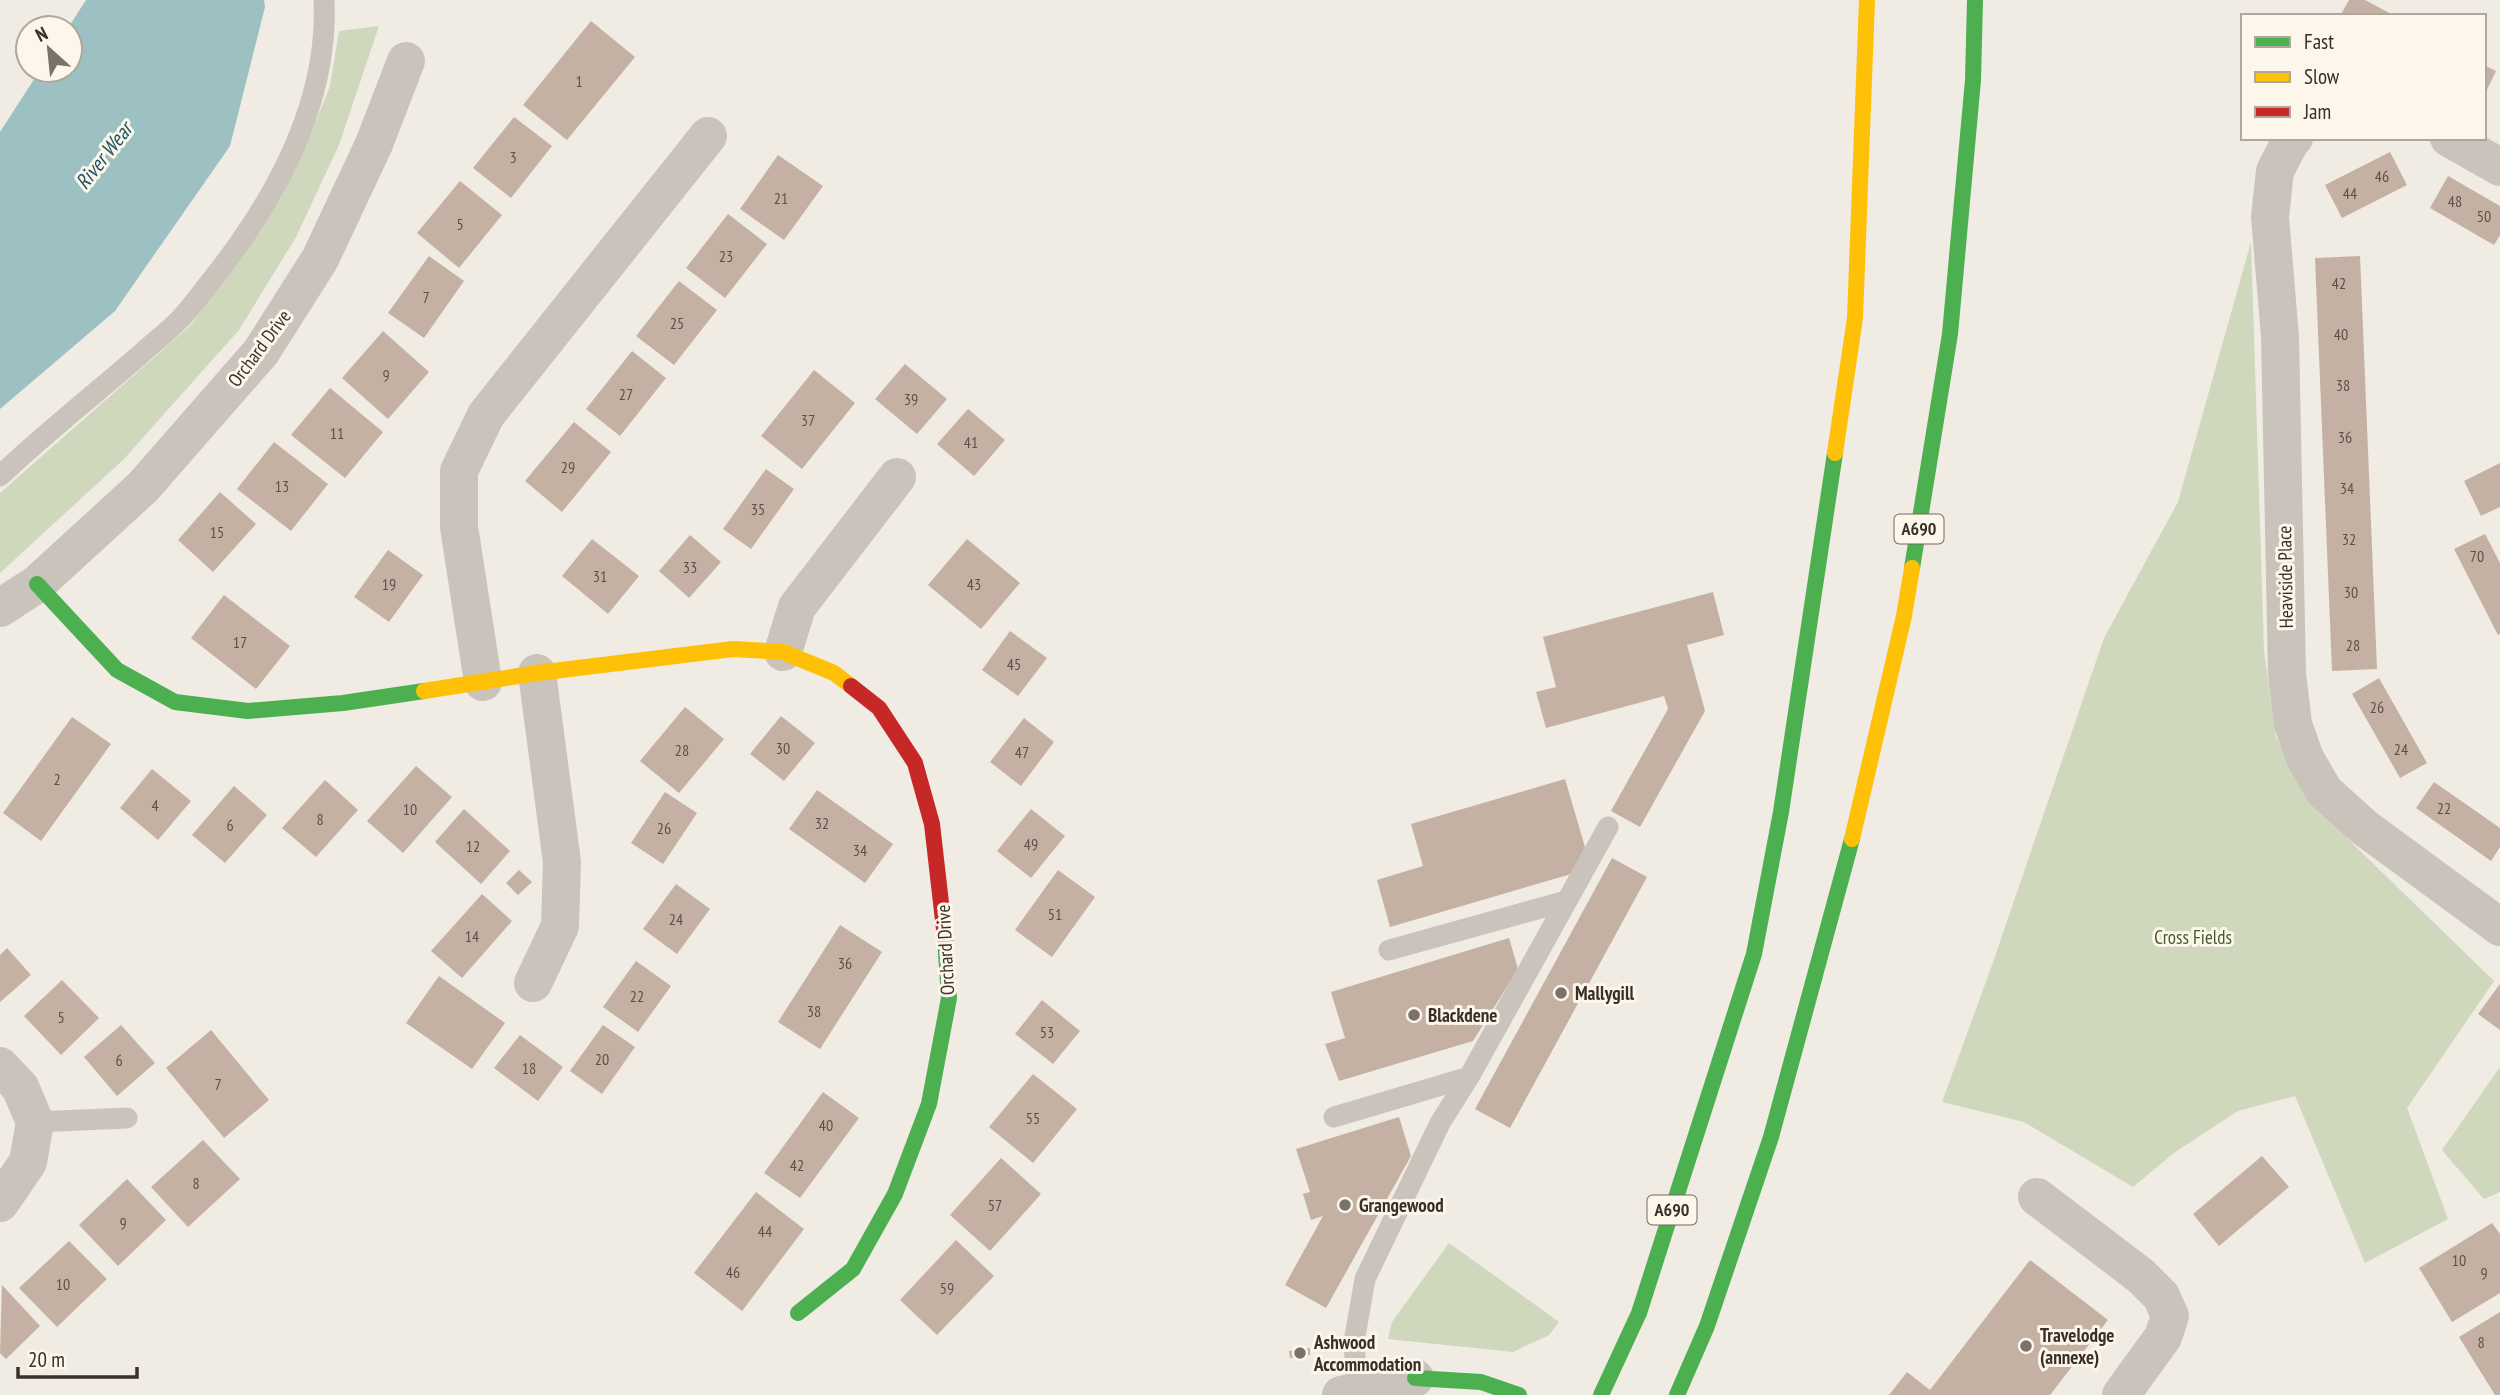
<svg xmlns="http://www.w3.org/2000/svg" width="2500" height="1395" font-family="'PT Sans Narrow',sans-serif">
	<style>
		.green { fill: #cfd7bc }
		.water { fill: #9dc0c3 }
		.building { fill: #c5b1a3 }
		.lines { fill: none; stroke-linecap: round; stroke-linejoin: round }
		.lane { stroke: #c9c3bc; stroke-width: 21 }
		.street { stroke: #c9c3bc; stroke-width: 38 }
		.fast { stroke: #4caf50; stroke-width: 16 }
		.slow { stroke: #ffc107; stroke-width: 16 }
		.jam { stroke: #c62828; stroke-width: 16 }
		.poi-dot { fill: #7a716a; stroke: #fcf6eb; stroke-width: 2.5 }
		.labels { text-anchor: middle; stroke-width: 6; stroke-linejoin: round; paint-order: stroke }
		.number-label { font-size: 16px; fill: #5e5048 }
		.shield { fill: #fcf6eb; stroke: #756b63; stroke-width: 2 }
		.shield-label { font-size: 18px; font-weight: bold; fill: #3b3029 }
		.street-label { font-size: 19px; fill: #3b3029; stroke: #fcf6eb }
		.park-label { font-size: 19px; fill: #455c2a; stroke: #fcf6eb }
		.poi-label { font-size: 19px; font-weight: bold; fill: #3b3029; stroke: #fcf6eb; text-anchor: start }
		.water-label { font-size: 21px; font-style: italic; fill: #1a5561; stroke: #fcf6eb }
	</style>
	<rect width="100%" height="100%" fill="#f0ebe3"/>
	<path class="green" d="M379,26l-40,119 -43,92 -57,93 -116,130 -123,113v-80l191,-168 89,-126 30,-63 20,-50 9,-55z
		M2251,242l13,409 12,86 33,59 45,49 140,136 -87,127 41,111 -83,44 -70,-167 -57,15 -63,41 -42,35 -109,-65 -82,-20 49,-134 113,-330 74,-136z
		M2500,1067v125l-16,7 -42,-49z
		M1449,1243l110,79 -10,13 -36,17 -125,-13 4,-17z"/>
	<path class="water" d="M86,0h178l1,7 -35,139 -115,165 -115,98v-277l40,-62h30v-42h-2z"/>
	<path class="building" d="M2349,0h16l30,16h-55z
		M591,21l44,36 -68,83 -44,-35z
		M2484,65l12,6 -12,25z
		M514,117l38,29 -41,52 -38,-30z
		M2390,152l17,33 -65,33 -17,-33z
		M778,155l45,31 -39,54 -44,-31z
		M2448,176l52,30v29l-6,10 -64,-37z
		M460,181l42,34 -43,53 -42,-35z
		M728,214l39,30 -42,54 -39,-30z
		M429,256l35,25 -40,57 -36,-25z
		M2360,256l17,413 -45,2 -17,-413z
		M679,281l38,29 -43,55 -38,-29z
		M383,331l46,41 -41,47 -46,-41z
		M632,351l34,27 -46,58 -34,-27z
		M905,364l42,35 -30,35 -42,-35z
		M814,370l41,33 -53,66 -41,-33z
		M330,388l53,44 -38,46 -54,-43z
		M968,409l37,31 -31,36 -37,-32z
		M574,422l37,30 -49,60 -37,-31z
		M274,442l54,42 -37,47 -54,-42z
		M2500,463v44l-19,9 -17,-35z
		M766,469l28,20 -43,60 -28,-20z
		M220,492l36,32 -43,48 -35,-32z
		M2485,534l15,29v71l-2,1 -44,-86z
		M690,535l31,27 -32,36 -30,-27z
		M592,539l47,37 -31,38 -46,-38z
		M967,539l53,44 -39,46 -53,-44z
		M388,550l35,25 -34,47 -35,-25z
		M1713,592l11,43 -37,10 18,66 -65,116 -29,-16 57,-102 -4,-13 -118,32 -10,-36 20,-5 -13,-50z
		M224,595l66,51 -34,43 -65,-51z
		M1010,631l37,27 -29,38 -36,-26z
		M2379,678l48,85 -27,15 -48,-84z
		M685,707l39,32 -45,54 -39,-32z
		M781,716l34,27 -31,38 -34,-27z
		M72,717l39,27 -70,97 -38,-28z
		M1024,718l30,24 -33,44 -31,-24z
		M416,766l36,31 -49,56 -36,-32z
		M152,769l39,32 -33,39 -38,-32z
		M1565,779l20,68 -14,27 -181,53 -13,-47 46,-14 -12,-42z
		M325,780l33,30 -42,47 -34,-29z
		M2434,782l66,46v19l-9,14 -75,-53z
		M234,786l33,29 -42,48 -33,-28z
		M817,790l76,54 -28,39 -76,-54z
		M665,792l32,21 -34,51 -32,-21z
		M464,809l46,42 -29,33 -46,-42z
		M1031,809l34,27 -34,42 -34,-27z
		M1612,858l35,19 -137,251 -35,-19z
		M519,870l13,12 -14,13 -12,-12z
		M1058,870l37,27 -43,60 -37,-27z
		M676,884l34,25 -33,45 -34,-25z
		M482,894l30,27 -50,57 -31,-27z
		M840,925l42,27 -62,97 -42,-27z
		M1509,938l9,31 -45,72 -134,40 -14,-37 20,-6 -14,-46z
		M7,948l24,27 -31,27v-47z
		M636,961l35,25 -33,46 -35,-25z
		M439,976l66,47 -33,46 -66,-46z
		M62,980l37,38 -38,37 -37,-39z
		M2500,984v46l-22,-16z
		M1042,1000l38,31 -27,33 -38,-30z
		M121,1025l34,38 -38,33 -33,-39z
		M603,1025l32,22 -33,47 -32,-23z
		M211,1030l58,70 -45,38 -58,-70z
		M520,1035l43,32 -25,34 -44,-33z
		M1033,1074l44,35 -44,54 -44,-36z
		M823,1092l36,26 -59,80 -36,-25z
		M1399,1117l12,39 -85,152 -41,-23 38,-69 -12,4 -8,-26 7,-2 -14,-43z
		M203,1140l37,39 -52,48 -37,-40z
		M2262,1156l27,31 -70,59 -26,-32z
		M1001,1158l40,36 -51,57 -40,-36z
		M127,1179l39,41 -48,46 -39,-41z
		M756,1192l48,37 -62,82 -48,-38z
		M2492,1223l8,11v59l-48,29 -33,-54z
		M956,1240l38,36 -57,59 -37,-35z
		M69,1241l38,38 -50,48 -38,-39z
		M2030,1260l78,60 -58,75h-161l18,-23 23,18z
		M2,1285l38,41 -34,33 -6,-6z
		M2500,1312v83h-5l-36,-58z
		M1310,1348v7l-20,3 -1,-7z"/>
	<g class="lines">
		<path class="lane" d="M0,476c45,-43 94,-81 141,-122 13,-12 28,-23 40,-36 11,-11 20,-25 30,-37 63,-79 118,-177 113,-281
			M1389,950l177,-49
			M1334,1117l135,-40 139,-250
			M35,1122l92,-4
			M1357,1390l-3,-48 11,-63 75,-156 29,-46"/>
		<path class="street" d="M2294,138l-4,4 -15,29 -5,46 10,120 7,337 6,50 12,34 19,33 41,37 135,99
			M2449,138l51,29
			M0,608l37,-24 106,-97 118,-135 59,-93 54,-115 32,-83
			M783,652l14,-45 100,-130
			M483,682l-24,-155v-56l27,-56 222,-279
			M533,983l27,-57 2,-64 -25,-189
			M0,1066l20,21 15,35 -7,40 -28,41
			M2037,1197l104,79 20,20 9,20 -7,21 -42,58
			M1341,1395l74,-17"/>
		<path class="fast" d="M1912,568l38,-234 23,-254 2,-80
			M37,584l80,86 58,32 73,9 95,-8 81,-12
			M798,1313l55,-44 42,-75 34,-90 20,-106 -4,-60
			M1415,1378l66,4 38,13
			M1601,1395l38,-82 115,-359 27,-142 54,-359
			M1677,1395l30,-69 64,-189 81,-298"/>
		<path class="slow" d="M1835,453l20,-135 12,-318
			M424,691l113,-18 196,-24 50,3 51,21 17,13
			M1852,839l52,-223 8,-48"/>
		<path class="jam" d="M851,686l28,22 36,55 17,61 13,114"/>
	</g>
	<g class="poi-dot">
		<circle cx="1561" cy="993" r="7"/>
		<circle cx="1414" cy="1015" r="7"/>
		<circle cx="1345" cy="1205" r="7"/>
		<circle cx="2026" cy="1346" r="7"/>
		<circle cx="1300" cy="1353" r="7"/>
	</g>
	<g class="labels">
		<g class="number-label">
			<text x="579" y="87">1</text>
			<text x="513" y="163">3</text>
			<text x="2382" y="182">46</text>
			<text x="2350" y="199">44</text>
			<text x="781" y="204">21</text>
			<text x="2455" y="207">48</text>
			<text x="2484" y="222">50</text>
			<text x="460" y="230">5</text>
			<text x="726" y="262">23</text>
			<text x="2339" y="289">42</text>
			<text x="426" y="303">7</text>
			<text x="677" y="329">25</text>
			<text x="2341" y="340">40</text>
			<text x="386" y="381">9</text>
			<text x="2343" y="391">38</text>
			<text x="626" y="400">27</text>
			<text x="911" y="405">39</text>
			<text x="808" y="426">37</text>
			<text x="337" y="439">11</text>
			<text x="2345" y="443">36</text>
			<text x="971" y="448">41</text>
			<text x="568" y="473">29</text>
			<text x="282" y="492">13</text>
			<text x="2347" y="494">34</text>
			<text x="758" y="515">35</text>
			<text x="217" y="538">15</text>
			<text x="2349" y="545">32</text>
			<text x="2477" y="562">70</text>
			<text x="690" y="573">33</text>
			<text x="600" y="582">31</text>
			<text x="389" y="590">19</text>
			<text x="974" y="590">43</text>
			<text x="2351" y="598">30</text>
			<text x="240" y="648">17</text>
			<text x="2353" y="651">28</text>
			<text x="1014" y="670">45</text>
			<text x="2377" y="713">26</text>
			<text x="783" y="754">30</text>
			<text x="2401" y="755">24</text>
			<text x="682" y="756">28</text>
			<text x="1022" y="758">47</text>
			<text x="57" y="785">2</text>
			<text x="155" y="811">4</text>
			<text x="2444" y="814">22</text>
			<text x="410" y="815">10</text>
			<text x="320" y="825">8</text>
			<text x="822" y="829">32</text>
			<text x="230" y="831">6</text>
			<text x="664" y="834">26</text>
			<text x="1031" y="850">49</text>
			<text x="473" y="852">12</text>
			<text x="860" y="856">34</text>
			<text x="1055" y="920">51</text>
			<text x="676" y="925">24</text>
			<text x="472" y="942">14</text>
			<text x="845" y="969">36</text>
			<text x="637" y="1002">22</text>
			<text x="814" y="1017">38</text>
			<text x="61" y="1023">5</text>
			<text x="1047" y="1038">53</text>
			<text x="602" y="1065">20</text>
			<text x="119" y="1066">6</text>
			<text x="529" y="1074">18</text>
			<text x="218" y="1090">7</text>
			<text x="1033" y="1124">55</text>
			<text x="826" y="1131">40</text>
			<text x="797" y="1171">42</text>
			<text x="196" y="1189">8</text>
			<text x="995" y="1211">57</text>
			<text x="123" y="1229">9</text>
			<text x="765" y="1237">44</text>
			<text x="2459" y="1266">10</text>
			<text x="733" y="1278">46</text>
			<text x="2484" y="1279">9</text>
			<text x="63" y="1290">10</text>
			<text x="947" y="1294">59</text>
			<text x="2481" y="1348">8</text>
		</g>
		<g class="shield">
			<rect x="1894.5" y="514.5" width="49" height="29" rx="5"/>
			<rect x="1647.5" y="1195.5" width="49" height="29" rx="5"/>
		</g>
		<g class="shield-label">
			<text x="1919" y="535">A690</text>
			<text x="1672" y="1216">A690</text>
		</g>
		<g class="street-label">
			<text transform="translate(259 348) rotate(-53)" y="7">Orchard Drive</text>
			<text transform="translate(2285 577) rotate(-91)" y="7">Heaviside Place</text>
			<text transform="translate(945 950) rotate(-93)" y="7">Orchard Drive</text>
		</g>
		<g class="park-label">
			<text x="2193" y="944">Cross Fields</text>
		</g>
		<g class="poi-label">
			<text x="1575" y="1000">Mallygill</text>
			<text x="1428" y="1022">Blackdene</text>
			<text x="1359" y="1212">Grangewood</text>
			<text x="2040" y="1342">Travelodge<tspan x="2040" dy="22">(annexe)</tspan></text>
			<text x="1314" y="1349">Ashwood<tspan x="1314" dy="22">Accommodation</tspan></text>
		</g>
		<g class="water-label">
			<text transform="translate(104 156) rotate(-52)" y="7">River Wear</text>
		</g>
	</g>
	<rect x="2241" y="14" width="245" height="126" fill="#fcf6eb" stroke="#afa79d" stroke-width="2"/>
	<rect x="2255" y="37" width="35" height="10" fill="#4caf50" stroke="#afa79d" stroke-width="2"/>
	<text x="2304" y="49" font-size="21" fill="#3b3029">Fast</text>
	<rect x="2255" y="72" width="35" height="10" fill="#ffc107" stroke="#afa79d" stroke-width="2"/>
	<text x="2304" y="84" font-size="21" fill="#3b3029">Slow</text>
	<rect x="2255" y="107" width="35" height="10" fill="#c62828" stroke="#afa79d" stroke-width="2"/>
	<text x="2304" y="119" font-size="21" fill="#3b3029">Jam</text>
	<g transform="translate(49 49) rotate(333)"><circle r="33" fill="#fcf6eb" stroke="#afa79d" stroke-width="2"/>
	<path d="M0-5L12 26L0 18L-12 26Z" fill="#7a716a"/>
	<text y="-10" font-size="19" font-weight="bold" text-anchor="middle" fill="#3b3029">N</text>
	</g>
	<path d="M18 1367v10h119v-10" fill="none" stroke="#3b3029" stroke-width="3.5"/>
	<text x="28" y="1367" font-size="21" fill="#3b3029" stroke="#fcf6eb" stroke-width="5" paint-order="stroke">20 m</text>
</svg>
